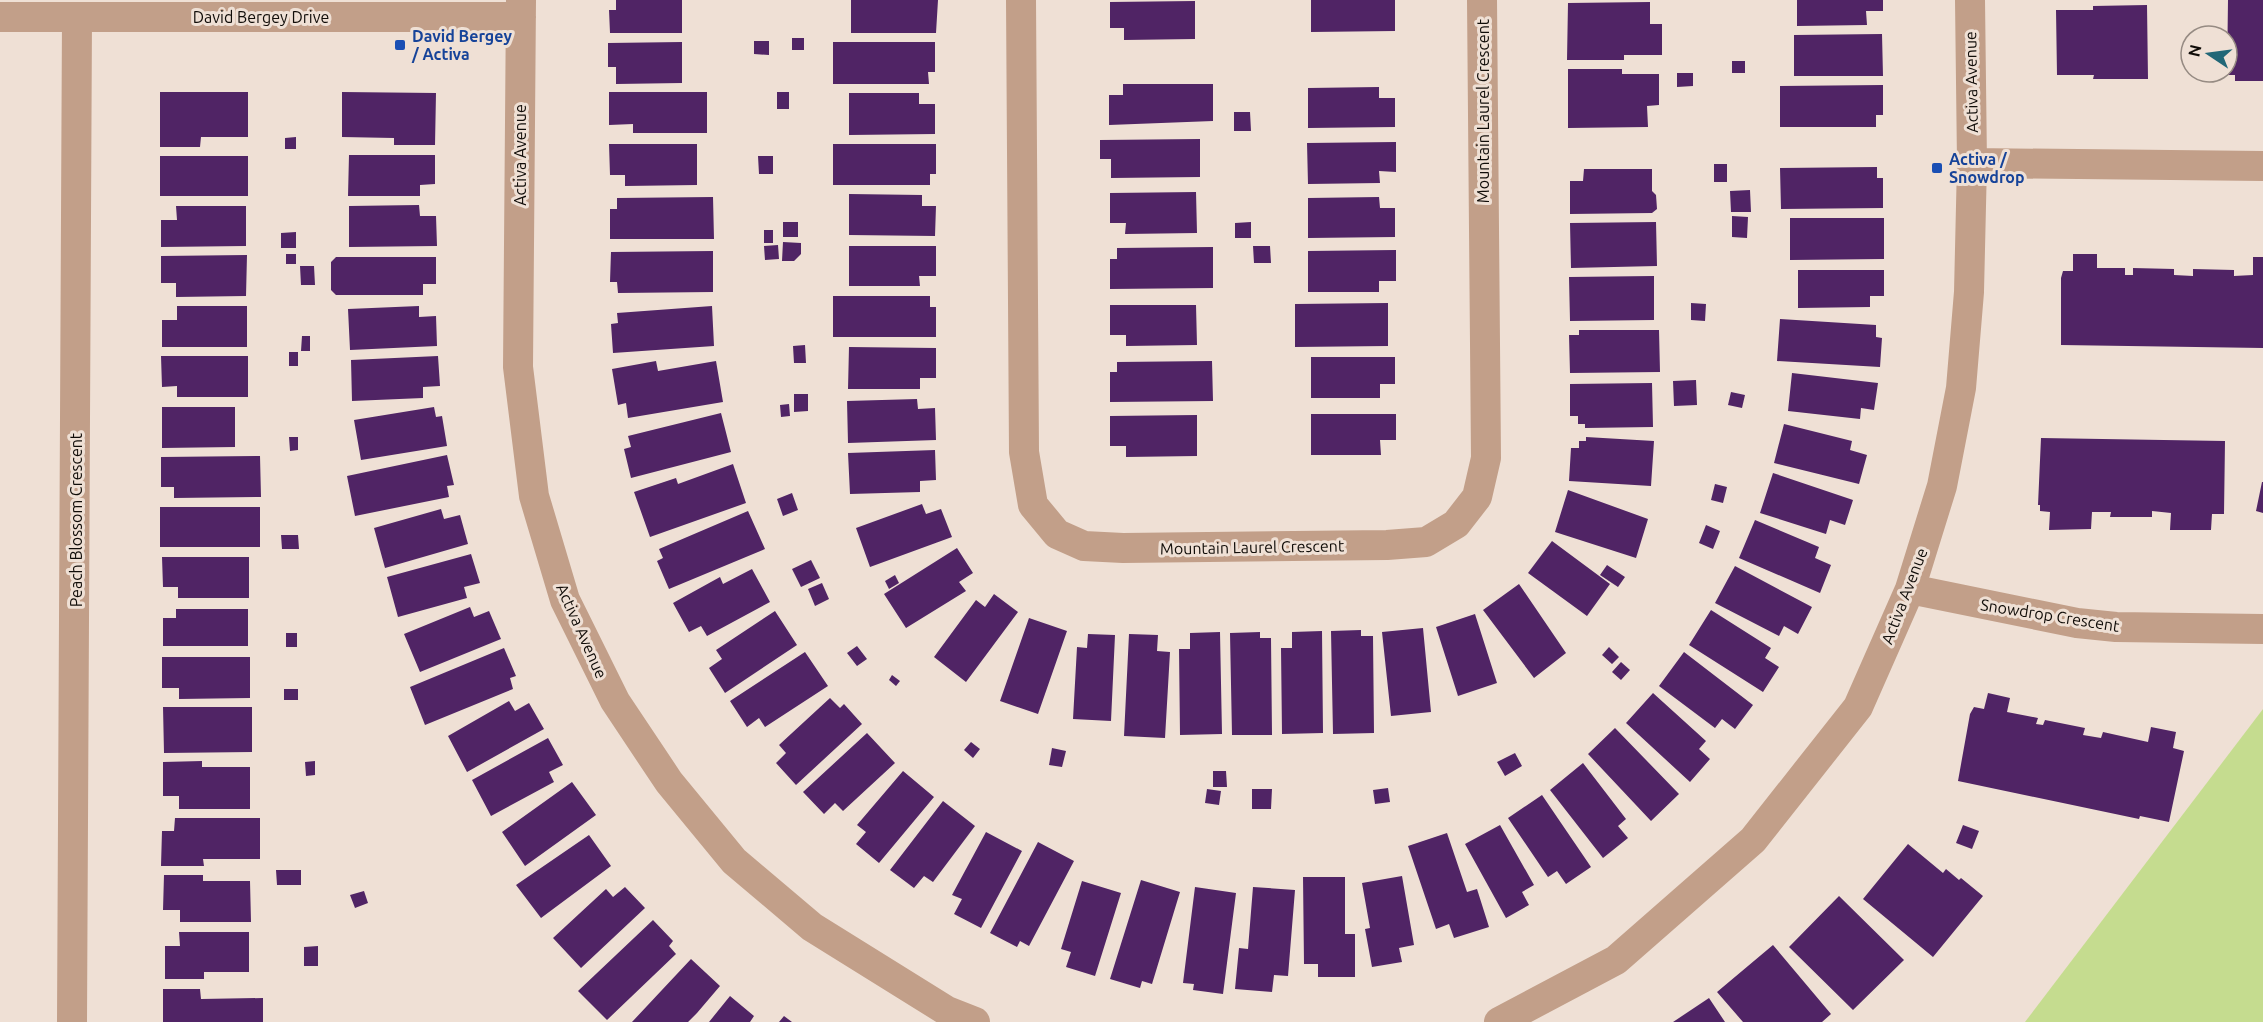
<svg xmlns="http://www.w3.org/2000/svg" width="2263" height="1022" font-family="Ubuntu,sans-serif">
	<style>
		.green { fill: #c5dc8f }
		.building { fill: #502465 }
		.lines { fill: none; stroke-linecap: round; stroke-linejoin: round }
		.street { stroke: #c29f89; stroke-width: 30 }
		.transit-dot { fill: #1a4fb4; stroke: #efe0d5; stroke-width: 2 }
		.labels { text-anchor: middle; stroke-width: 6; stroke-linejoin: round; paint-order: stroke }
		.street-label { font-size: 16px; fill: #100c08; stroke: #efe0d5 }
		.transit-label { font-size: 16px; font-weight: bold; fill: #164399; stroke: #efe0d5; text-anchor: start }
	</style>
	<rect width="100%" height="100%" fill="#efe0d5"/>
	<path class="green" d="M2263,709v313h-238z"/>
	<path class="building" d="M616,0h66v33h-72l-1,-23h7z
		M851,0h87l-2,33h-85z
		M1311,0h84v31l-84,1z
		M1797,0h86v11h-17l1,14 -70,1z
		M2228,0h35v81h-28v-6h-8z
		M1195,1v38l-71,1v-12h-14v-26z
		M1650,2v22h12v31h-38v5h-57l1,-57z
		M2147,5l1,74h-55l1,-4h-37l-1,-65h37v-4z
		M1882,34l1,42h-89v-41z
		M792,38h12v12h-12z
		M754,41h15v14l-15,-1z
		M682,42v41l-66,1v-17h-8v-24z
		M833,42h102v30h-7l1,12h-96z
		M1732,61h13v12h-13z
		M1568,69h54v5h37v31l-12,1 1,21 -80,1z
		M1677,73h16v13l-16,1z
		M1123,84h90v37l-104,4v-30h14z
		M1883,85v30h-7v12h-96v-41z
		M1379,87v11h16v29l-87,1v-40z
		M160,92h88v45h-47l-1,10h-40z
		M342,92l94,1 -1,52h-41v-7l-52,-1z
		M609,92h98v41h-74v-9l-24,1z
		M777,92h12v17h-12z
		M849,93h70v11h16v30l-86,1z
		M1234,112h16l1,19h-17z
		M296,137v12h-11v-11z
		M1200,139v38l-89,1v-19h-11v-19z
		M1396,142v30l-17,-1 1,12 -72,1 -1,-41z
		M609,144h88v41l-72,1v-11h-15z
		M833,144h103v30h-6v11h-97z
		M349,155h86v29l-15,1v11h-72z
		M160,156h88v40h-88z
		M758,156h15v18h-14z
		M1714,164h13v18h-13z
		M1877,167v11h6v30l-102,1 -1,-41z
		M1584,169h68v22l4,4 1,14 -5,4 -82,1v-33h13z
		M1750,190l1,22h-20l-1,-21z
		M1196,192l1,41 -72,1 1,-11h-16v-30z
		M849,194l73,1v11h14l-1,30 -86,-1z
		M713,197l1,42h-104v-30h7v-11z
		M1379,197l1,11h15v29l-87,1v-40z
		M419,205l1,11h16l1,30 -88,1v-41z
		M176,206h70v40l-85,1v-27h16z
		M1732,216l16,1 -1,21 -15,-1z
		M1790,218h94v41l-94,1z
		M783,222h15v15h-15z
		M1251,222v16h-16v-15z
		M1656,222l1,44 -86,2 -1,-45z
		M764,230h9v13h-9z
		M296,232v16h-15v-15z
		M783,242l18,1v11l-7,7h-12z
		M778,245l1,14 -14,1 -1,-14z
		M849,246h87v30h-17l1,10h-71z
		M1253,246h17l1,17h-17z
		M1213,247v41l-103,1v-30h7v-11z
		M1396,250v31h-17v11h-71v-41z
		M713,251v41l-95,1 -1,-11h-7l1,-30z
		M286,254h10v10h-10z
		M2073,254h24v14h28v7h8v-7l41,1v6l19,1v-7l41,1v6l19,-1v-18h10v91l-202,-3v-67l2,-7h10z
		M247,255l-1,41 -70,1v-14h-15v-27z
		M336,257h100v27h-13v11h-87l-5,-5v-28z
		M300,266h14l1,19h-14z
		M1798,270h86v26h-14v11l-72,1z
		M1654,276v44l-84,1 -1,-44z
		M833,296h97v11h6v30h-103z
		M1388,303v43l-93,1v-43z
		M1691,303l15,1 -1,17 -14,-1z
		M1110,305h86l1,40 -71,1v-11h-16z
		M177,306h70v41h-85v-27h15z
		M419,306v11l17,-1 1,30 -87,4 -2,-41z
		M712,306l2,40 -101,7 -2,-29 7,-1 -1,-10z
		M1780,319l96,6v12l6,1 -2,29 -103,-6z
		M1579,330h80l1,42 -90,1 -1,-38h10z
		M302,336h8v15h-9z
		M805,345l1,18h-12l-1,-17z
		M849,347l87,1v30h-16v11h-72z
		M289,352h9v14h-9z
		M161,356h87v41h-71v-11l-15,1z
		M438,356l2,30 -17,1v11l-71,3 -1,-41z
		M1311,357h84v27h-15v14h-69z
		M656,361l2,10 58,-10 7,41 -95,16 -2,-15 -8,2 -6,-36z
		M1212,361l1,40 -103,1v-30h7v-10z
		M1792,373l86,10 -4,27 -13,-2 -1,11 -72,-8z
		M1696,380l1,25 -23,1 -1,-25z
		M1652,383l1,44 -68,1v-4h-7v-8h-8v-32z
		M1731,392l14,3 -3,13 -14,-3z
		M794,394h14v17l-14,1z
		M917,399l1,10 17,-1 1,32 -88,3 -1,-42z
		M789,404l1,12 -9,1 -1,-12z
		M162,407h73v40l-73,1z
		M434,407l2,10 6,-1 5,30 -86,14 -7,-40z
		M721,413l10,39 -100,26 -7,-29 7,-2 -3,-11z
		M1311,414h85v26h-16l1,15h-70z
		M1197,415v41l-71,1v-11h-16v-30z
		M1784,424l68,17 -2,9 17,5 -8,29 -85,-21z
		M289,437h9v13l-8,1z
		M1586,437l68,4 -3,45 -82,-5 2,-33h8v-7h7z
		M2041,438l184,3 -1,73h-12l-1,16h-41l1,-17 -19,-2v6h-42l1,-5h-19l-1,17 -42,1 1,-18 -10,-1v-6h-2z
		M935,450l1,30 -16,1v11l-70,2 -2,-41z
		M447,455l7,30 -7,1 2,11 -94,19 -8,-40z
		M260,456l1,41 -87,1v-11h-13v-30z
		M733,464l13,39 -96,34 -16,-45 42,-14 2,6z
		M1773,473l80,27 -8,25 -15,-5 -4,14 -66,-21z
		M2262,482h1v31l-7,-2z
		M1715,484l12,3 -4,16 -12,-3z
		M1568,490l80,29 -12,39 -81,-26z
		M792,493l6,17 -15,6 -6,-17z
		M922,504l4,10 15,-5 11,28 -82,30 -14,-39z
		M160,507h100v40h-100z
		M441,509l3,10 16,-4 8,29 -83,24 -11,-40z
		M748,511l17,38 -96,40 -12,-28 6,-3 -4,-9z
		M1755,520l64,27 -4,11 16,7 -11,28 -81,-35z
		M1706,525l14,6 -7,18 -14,-6z
		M281,535h17l1,14h-17z
		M1552,541l58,43 -23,32 -59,-43z
		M957,548l16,25 -14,9 7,9 -60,37 -22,-34z
		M471,554l9,29 -16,4 3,11 -69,19 -11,-40z
		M162,557h87v41h-71v-11h-15z
		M811,560l9,18 -19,9 -9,-18z
		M1607,565l18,12 -7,10 -18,-12z
		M1735,566l77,41 -14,27 -14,-8 -5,10 -64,-33z
		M752,569l18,33 -63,34 -6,-10 -12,6 -16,-29 47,-26 3,7z
		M895,575l4,8 -10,6 -4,-8z
		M822,583l7,16 -14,7 -7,-17z
		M1519,584l47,69 -32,25 -51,-68z
		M994,594l24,18 -52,70 -32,-25 42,-57 9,7z
		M470,607l4,10 15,-6 12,28 -81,33 -16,-38z
		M176,609h72v37h-85v-28h13z
		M1711,610l60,38 -6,10 14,9 -16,25 -74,-47z
		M775,611l22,34 -72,48 -16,-25 13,-9 -6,-9z
		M1475,614l22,69 -39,13 -22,-69z
		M1029,618l38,13 -29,83 -38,-13z
		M1423,628l8,84 -40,4 -9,-84z
		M1361,630v6h12l1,97 -41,1 -2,-103z
		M1322,631l1,102 -41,1 -1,-86h11v-16z
		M1220,632l2,102 -42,1 -1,-86h11v-16z
		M1260,632v6h11l1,97h-40l-2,-102z
		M286,633h11v14h-11z
		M1088,634l27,1 -4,86 -38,-2 4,-72 10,1z
		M1129,634l29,1 -1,16 13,1 -5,86 -41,-2z
		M857,646l10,13 -10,7 -10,-13z
		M1609,647l10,10 -7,7 -10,-9z
		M504,648l12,28 -6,2 3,11 -88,36 -15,-38z
		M805,652l23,34 -63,41 -6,-9 -12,9 -17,-26z
		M1684,652l69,53 -18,24 -13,-10 -7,9 -56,-42z
		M162,657h88v41l-71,1v-11h-17z
		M1621,662l9,8 -9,10 -9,-8z
		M892,675l8,6 -4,5 -7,-6z
		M284,689h14v11h-14z
		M1653,693l53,48 -7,8 11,10 -20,23 -64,-59z
		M1988,693l22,5 -3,14 31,6 -2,6 7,1 2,-5 40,8 -2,7 18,3 2,-6 45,10 3,-15 25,5 -3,16 11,3 -15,71 -29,-6 -1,3 -181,-38 12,-67 4,-7 10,2z
		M830,698l10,10 4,-4 18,20 -66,61 -20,-22 10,-10 -7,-8z
		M509,701l6,10 14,-8 15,26 -77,43 -19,-36z
		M163,707h89v45l-88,1z
		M1615,728l64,66 -28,27 -63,-67z
		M867,733l28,30 -52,48 -8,-8 -11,11 -21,-22z
		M548,738l15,27 -14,7 5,10 -63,34 -19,-36z
		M971,742l9,7 -7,9 -9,-8z
		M1052,748l14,3 -4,16 -13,-2z
		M1515,753l7,13 -17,10 -8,-14z
		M202,761v6h48v42h-71v-13h-16v-34z
		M315,761v14l-9,1 -1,-14z
		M1583,763l43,56 -8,7 10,12 -25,20 -53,-68z
		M903,771l31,26 -55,66 -23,-19 10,-12 -9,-7z
		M1213,771h13l1,16h-14z
		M572,782l24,33 -71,51 -23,-34z
		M1388,788l2,14 -15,2 -2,-14z
		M1207,789l14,2 -2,14 -14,-2z
		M1252,789h20l-1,20h-19z
		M1542,795l49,72 -25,17 -9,-13 -9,6 -40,-59z
		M943,801l32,25 -42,56 -9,-6 -10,12 -24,-18z
		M175,818h85v41h-57l1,7h-43l1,-35h12z
		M1500,825l34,60 -12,7 7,13 -23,13 -41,-74z
		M1963,825l16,6 -7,18 -16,-6z
		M986,832l36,19 -41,77 -27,-14 8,-15 -10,-4z
		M1447,833l20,59 10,-3 12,38 -35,11 -5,-14 -13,5 -28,-83z
		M589,835l22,31 -70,52 -25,-33z
		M1038,842l36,19 -45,85 -9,-5 -3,6 -27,-14z
		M1908,844l35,29 3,-4 13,11 2,-2 22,18 -50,61 -70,-58z
		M276,870h25v15h-24z
		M164,875h39v6h47l1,41h-71v-12h-17z
		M1402,876l12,69 -15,3 3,14 -30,5 -7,-38 5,-1 -8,-45z
		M1303,877h42v57h10v43h-37v-13h-14z
		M1141,880l39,12 -28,92 -10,-3 -2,7 -30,-9z
		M1082,881l39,12 -26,83 -29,-9 5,-15 -10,-3z
		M625,887l20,21 -64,60 -28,-30 53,-49 7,8z
		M1195,887l41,6 -13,101 -30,-4 1,-6 -11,-1z
		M1253,887l42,3 -7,86 -14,-1 -2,17 -37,-3 4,-41 9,1z
		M364,891l4,12 -13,5 -5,-13z
		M1839,896l65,64 -51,50 -64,-63z
		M653,920l20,21 -4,5 7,8 -69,66 -29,-29z
		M179,932h70v40h-45v7h-39v-33h15z
		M1773,945l58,69 -9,8h-79l-26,-30z
		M318,946v20h-14v-19z
		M691,959l29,27 -23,27 -9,9h-56z
		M163,989h37l1,10 62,-1v24h-100z
		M730,996l24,20 -4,6h-41z
		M1709,998l16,24h-52z
		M784,1016l8,6h-13z"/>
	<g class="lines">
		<path class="street" d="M521,0l-3,367 16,129 31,104 50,101 54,81 65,79 78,66 135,84 28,11
			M1021,0l3,452 9,53 24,29 27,12 39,2 264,-3 39,-3 30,-18 21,-27 9,-39 -4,-458
			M0,17h521
			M1972,163l291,3
			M1910,589l167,34 39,4 147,2
			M72,1022l5,-1005
			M1499,1022l117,-62 137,-120 105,-133 52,-118 32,-103 19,-98 8,-96 3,-129 -2,-163"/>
	</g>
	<g class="transit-dot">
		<rect x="394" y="39" width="12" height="12" rx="3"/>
		<rect x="1931" y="162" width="12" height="12" rx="3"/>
	</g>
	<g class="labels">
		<g class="street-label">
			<text x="261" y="23">David Bergey Drive</text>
			<text transform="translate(1971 82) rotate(-91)" y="6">Activa Avenue</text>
			<text transform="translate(1483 111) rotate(-90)" y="6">Mountain Laurel Crescent</text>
			<text transform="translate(520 155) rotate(-90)" y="6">Activa Avenue</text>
			<text transform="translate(76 520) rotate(-90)" y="6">Peach Blossom Crescent</text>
			<text transform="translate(1252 547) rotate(-1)" y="6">Mountain Laurel Crescent</text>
			<text transform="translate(1904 596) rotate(-69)" y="6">Activa Avenue</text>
			<text transform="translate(2050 615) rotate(9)" y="6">Snowdrop Crescent</text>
			<text transform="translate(582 631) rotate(66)" y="6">Activa Avenue</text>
		</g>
		<g class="transit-label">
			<text x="412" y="42">David Bergey<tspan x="412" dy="18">/ Activa</tspan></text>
			<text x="1949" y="165">Activa /<tspan x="1949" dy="18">Snowdrop</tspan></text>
		</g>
	</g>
	<g transform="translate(2209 54) rotate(283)"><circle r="28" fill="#efe0d5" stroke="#968b83" stroke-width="1.5"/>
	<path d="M0-4.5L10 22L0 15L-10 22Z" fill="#216777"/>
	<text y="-9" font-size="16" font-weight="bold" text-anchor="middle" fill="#100c08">N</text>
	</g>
</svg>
